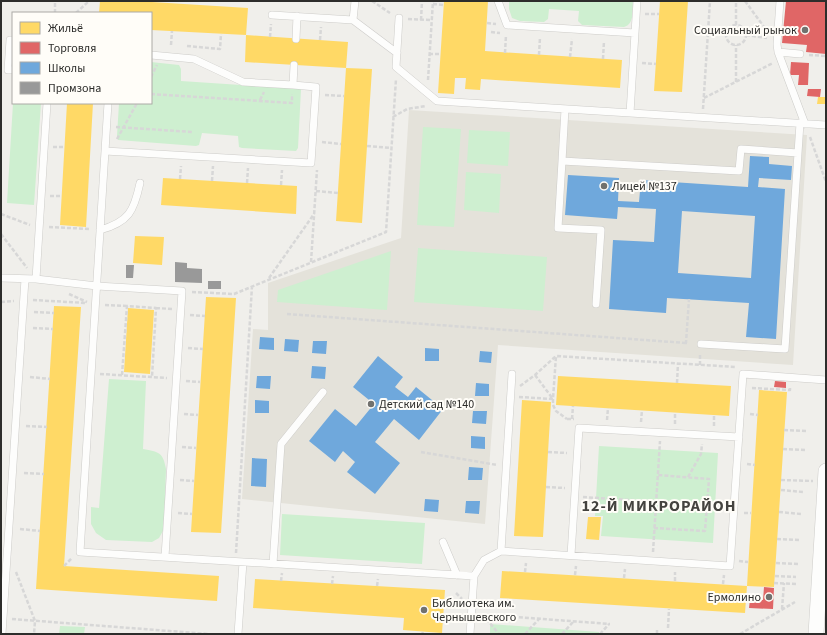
<svg xmlns="http://www.w3.org/2000/svg" width="827" height="635" font-family="'Source Sans 3',sans-serif">
	<style>
		.built { fill: #e4e2da }
		.green { fill: #ceefd0 }
		.homes { fill: #ffd966 }
		.shops { fill: #e06666 }
		.schools { fill: #6fa8dc; fill-rule: evenodd }
		.industry { fill: #999 }
		.lines { fill: none; stroke-linecap: round; stroke-linejoin: round }
		.service-casing { stroke: #cdccc9; stroke-width: 8 }
		.minor-casing { stroke: #cdccc9; stroke-width: 16 }
		.path { stroke: #d7d7d7; stroke-width: 2.5; stroke-dasharray: 4 2; stroke-linecap: butt }
		.service { stroke: #fdfdfc; stroke-width: 7 }
		.minor { stroke: #fdfdfc; stroke-width: 15 }
		.poi-dot { fill: #71716e; stroke: #fffdf8; stroke-width: 1.5 }
		.labels { text-anchor: middle; stroke-width: 4; stroke-linejoin: round; paint-order: stroke }
		.poi-label { font-size: 12px; fill: #2d2d2b; stroke: #fffdf8; text-anchor: start }
		.district-label { font-size: 16px; font-weight: bold; letter-spacing: 1px; fill: #44433f; stroke: #fffdf8 }
	</style>
	<rect width="100%" height="100%" fill="#f0efeb"/>
	<path class="built" d="M409,110l398,25 -14,230 -295,-20 -13,179 -243,-25 11,-170 15,1v-47l133,-45z"/>
	<path class="green" d="M509,1h124c-1,9 2,23 -9,26l-42,-2 -4,-4 1,-10 -30,-2 -1,10 -4,3 -24,-1 -8,-3 -3,-9z
		M151,62l28,3 2,4v12l120,8 -3,59 -2,3 -54,-3 -3,-1 -1,-11 -36,-3 -3,12 -3,1 -78,-6 -1,-4 2,-33h32z
		M13,103h28l-7,102 -27,-2z
		M423,127l38,2 -7,98 -37,-2z
		M469,130l41,2 -2,34 -41,-3z
		M466,172l35,2 -2,39 -35,-3z
		M418,248l129,9 -4,54 -129,-9z
		M391,251l-4,59 -110,-8 1,-12z
		M109,379l37,2 -3,68c16,3 20,3 23,20l-2,60 -5,9 -7,4 -46,-2 -10,-7 -5,-9v-17l8,1z
		M599,446l119,7 -5,90 -112,-7 2,-20h-8z
		M282,514l143,9 -3,41 -142,-9z
		M490,624l109,8v2h-109z
		M60,626l25,1 -1,7h-25z"/>
	<path class="homes" d="M100,1h36l112,7 -2,27 -95,-5v-17h-52z
		M444,1h44l-3,50 137,9 -2,28 -139,-9 -1,11 -15,-1 1,-11h-11l-1,16 -16,-1z
		M660,1h28l-6,91 -28,-1z
		M246,35l102,7 -2,26 -101,-6z
		M346,68l26,1 -10,154 -26,-2z
		M818,97h8v7h-9z
		M67,103h26l-7,124 -26,-2z
		M163,178l134,8 -1,28 -135,-9z
		M135,236l29,1 -2,28 -29,-2z
		M206,297l30,1 -15,235 -30,-1z
		M54,306l27,1 -17,259 155,10 -2,25 -181,-12z
		M128,308l26,2 -4,64 -26,-2z
		M558,376l173,10 -2,30 -173,-11z
		M759,390l28,2 -13,195 -27,-1z
		M522,400l29,2 -8,135 -29,-1z
		M588,517h13l-2,23 -13,-1z
		M502,571l245,15 -2,27 -245,-15z
		M255,579l190,11 -3,43 -39,-3 1,-12 -151,-10z"/>
	<path class="shops" d="M786,1h40v53l-20,-2 1,-7 -25,-2z
		M791,62l18,1 -1,22h-10l1,-10h-9z
		M808,89h13l-1,8 -13,-1z
		M775,381l11,1v6l-12,-1z
		M764,587l10,1 -1,21 -24,-1 1,-9 13,1z"/>
	<path class="schools" d="M750,156l19,1v7l23,2 -1,14 -32,-2 -1,9 27,2 -9,150 -30,-2 3,-34 -82,-5 -1,15 -57,-4 4,-69 41,2 2,-33 -38,-2 -1,12 -52,-4 3,-40 51,3 -1,23 21,1 2,-22 107,7zM682,211l73,5 -4,62 -73,-5z
		M260,337l14,1v12l-15,-1z
		M285,339l14,1 -1,12 -14,-1z
		M313,341h14l-1,13 -14,-1z
		M425,348l14,1v12h-14z
		M480,351l12,1 -1,11 -12,-1z
		M378,356l25,21 -8,10 13,10 8,-10 27,22 -24,31 -25,-21 -19,23 25,21 -25,31 -28,-22 8,-10 -12,-11 -8,11 -26,-21 26,-32 21,17 18,-22 -21,-17z
		M312,366l14,1 -1,12 -14,-1z
		M257,376h14l-1,13 -14,-1z
		M476,383l13,1v12h-14z
		M255,400l14,1v12h-14z
		M473,411h14l-1,13 -14,-1z
		M471,436l14,1v12l-14,-1z
		M252,458l15,1 -1,28 -15,-1z
		M469,467l14,1 -1,12h-14z
		M425,499l14,1 -1,12 -14,-1z
		M466,501h14l-1,13 -14,-1z"/>
	<path class="industry" d="M175,262l12,1v5l15,1v14l-27,-1z
		M126,265h8l-1,13h-7z
		M208,281h13v8h-13z"/>
	<g class="lines">
		<g class="service-casing">
			<path id="service" d="M498,1l9,24 128,8
				M780,1l-3,43 1,8 27,72
				M272,15l81,5 44,33
				M399,18l-3,49 41,34 389,24
				M353,20l2,-19
				M296,39l1,-23
				M13,40h-3l-2,30h5
				M778,52l22,2
				M151,55l43,4 49,23 50,3 1,-20
				M108,103l-28,449 394,24
				M565,109l-3,52 177,10 2,-22 57,4
				M630,113l7,-112
				M105,151l206,12 5,-76 -23,-2
				M562,161l-4,67 43,2 -5,74
				M100,230c29,-8 34,-19 40,-47
				M1,278l35,1 61,7 85,5 -17,266
				M36,279l11,-176
				M701,344l84,5 15,-226
				M443,542l14,33
				M501,551l11,-177
				M571,555l8,-127 160,9
				M273,564l8,-120 42,-52
				M2,634l23,-355
				M238,634l5,-72
				M470,634l4,-58 10,-16 17,-9 229,15 13,-192 83,6"/>
		</g>
		<g class="minor-casing">
			<path id="minor" d="M816,634l10,-163"/>
		</g>
		<path class="path" d="M372,1l18,12
			M745,1l22,30
			M433,4l11,1
			M55,13v-12
			M76,13l13,-12
			M645,14h14
			M408,19l24,1
			M421,20l1,-19
			M487,23l9,1
			M736,25v-24
			M726 35a10 10 0 1 1 20 0a10 10 0 1 1-20 0Z
			M491,32l9,1
			M746,35l21,3
			M270,37l1,-13
			M320,40l1,-13
			M171,45l1,-14
			M187,46l33,3 1,-15
			M505,53l1,-18
			M429,54h12
			M539,55l1,-18
			M809,55l17,1
			M570,57l2,-18
			M603,59l1,-18
			M642,63l14,1
			M151,77l6,-12
			M428,80l5,-79
			M736,82v-37
			M151,94l141,9v-9
			M325,95l19,1
			M704,98l69,-35
			M260,100l4,-8
			M703,109l7,-108
			M393,117l14,-8 19,-3
			M116,127l76,5
			M810,137l16,45
			M117,139l20,-36
			M322,142l19,2
			M367,146l24,2
			M53,147h11
			M180,179l1,-13
			M212,181l1,-15
			M247,183l1,-15
			M281,185l1,-15
			M316,191l22,2
			M50,196h11
			M1,214l29,11
			M49,227l41,2
			M1,234l26,34
			M311,262l6,-92
			M269,278l45,-64
			M192,292l42,2 152,-62 10,-153
			M69,294l18,8
			M33,300l53,3
			M1,302l13,-1
			M105,305l22,1
			M156,308l16,1
			M34,312l20,1
			M287,314l399,29
			M190,315l15,1
			M33,328l20,1
			M687,343h-1l3,-44
			M188,348l15,1
			M700,365v-12
			M100,374l67,4
			M122,375l5,-69 29,2 -4,69
			M535,375l18,24v6l3,6 11,8
			M30,377l20,2
			M186,381l14,1
			M677,383l1,-20
			M520,386l15,-11 21,-19 180,11
			M752,388l38,2v-3
			M519,397l34,2 3,-43
			M184,414l14,1
			M750,414l8,1
			M567,419h7
			M572,419l1,-13
			M607,420l1,-12
			M641,422l1,-12
			M675,424v-12
			M26,426l21,1
			M714,426v-11
			M784,430l24,1
			M182,447l14,1
			M783,449l23,1
			M421,452l76,13
			M548,452l19,1
			M747,464l8,1
			M24,473l20,1
			M688,477l13,-23 1,-10
			M180,480l14,1
			M781,480l32,1
			M546,487l19,1
			M781,490l22,2
			M583,497l141,9
			M779,512l22,2
			M178,513l14,1
			M744,513h7
			M654,528l51,3 4,-52 -51,-4
			M20,529l20,2
			M777,539l22,1
			M653,552l7,-111
			M236,553l16,-267
			M739,561l9,1
			M776,563l22,1
			M64,566l8,-8
			M16,572l19,49 -1,13
			M525,572l1,-9
			M575,575l1,-9
			M775,576l21,1
			M624,578l1,-9
			M281,581l1,-8
			M675,581v-9
			M774,583l22,1
			M332,584l1,-8
			M723,584l1,-9
			M377,586l1,-7
			M456,593l6,6
			M782,609l2,-26
			M489,615l121,9
			M481,616l8,6 10,12
			M12,619l197,15
			M668,628l1,-19
			M422,634l1,-2
			M525,634l14,-15
			M562,634l12,-13
			M600,634l9,-10
			M657,634v-6
			M740,634l55,-32"/>
		<use href="#service" class="service"/>
		<use href="#minor" class="minor"/>
	</g>
	<g class="poi-dot">
		<circle cx="805" cy="30" r="4"/>
		<circle cx="604" cy="186" r="4"/>
		<circle cx="371" cy="404" r="4"/>
		<circle cx="769" cy="597" r="4"/>
		<circle cx="424" cy="610" r="4"/>
	</g>
	<g class="labels">
		<g class="poi-label">
			<text x="797" y="34" text-anchor="end">Социальный рынок</text>
			<text x="612" y="190">Лицей №137</text>
			<text x="379" y="408">Детский сад №140</text>
			<text x="761" y="601" text-anchor="end">Ермолино</text>
			<text x="432" y="607">Библиотека им.<tspan x="432" dy="14">Чернышевского</tspan></text>
		</g>
		<g class="district-label">
			<text x="659" y="511">12-Й МИКРОРАЙОН</text>
		</g>
	</g>
	<rect width="827" height="635" fill="none" stroke="#2d2d2b" stroke-width="4"/>
	<rect x="12" y="12" width="140" height="92" fill="#fffdf8" stroke="#abaaa6"/>
	<rect x="20" y="22" width="20" height="12" fill="#ffd966" stroke="#abaaa6"/>
	<text x="48" y="32" font-size="12" fill="#2d2d2b">Жильё</text>
	<rect x="20" y="42" width="20" height="12" fill="#e06666" stroke="#abaaa6"/>
	<text x="48" y="52" font-size="12" fill="#2d2d2b">Торговля</text>
	<rect x="20" y="62" width="20" height="12" fill="#6fa8dc" stroke="#abaaa6"/>
	<text x="48" y="72" font-size="12" fill="#2d2d2b">Школы</text>
	<rect x="20" y="82" width="20" height="12" fill="#999999" stroke="#abaaa6"/>
	<text x="48" y="92" font-size="12" fill="#2d2d2b">Промзона</text>
</svg>
